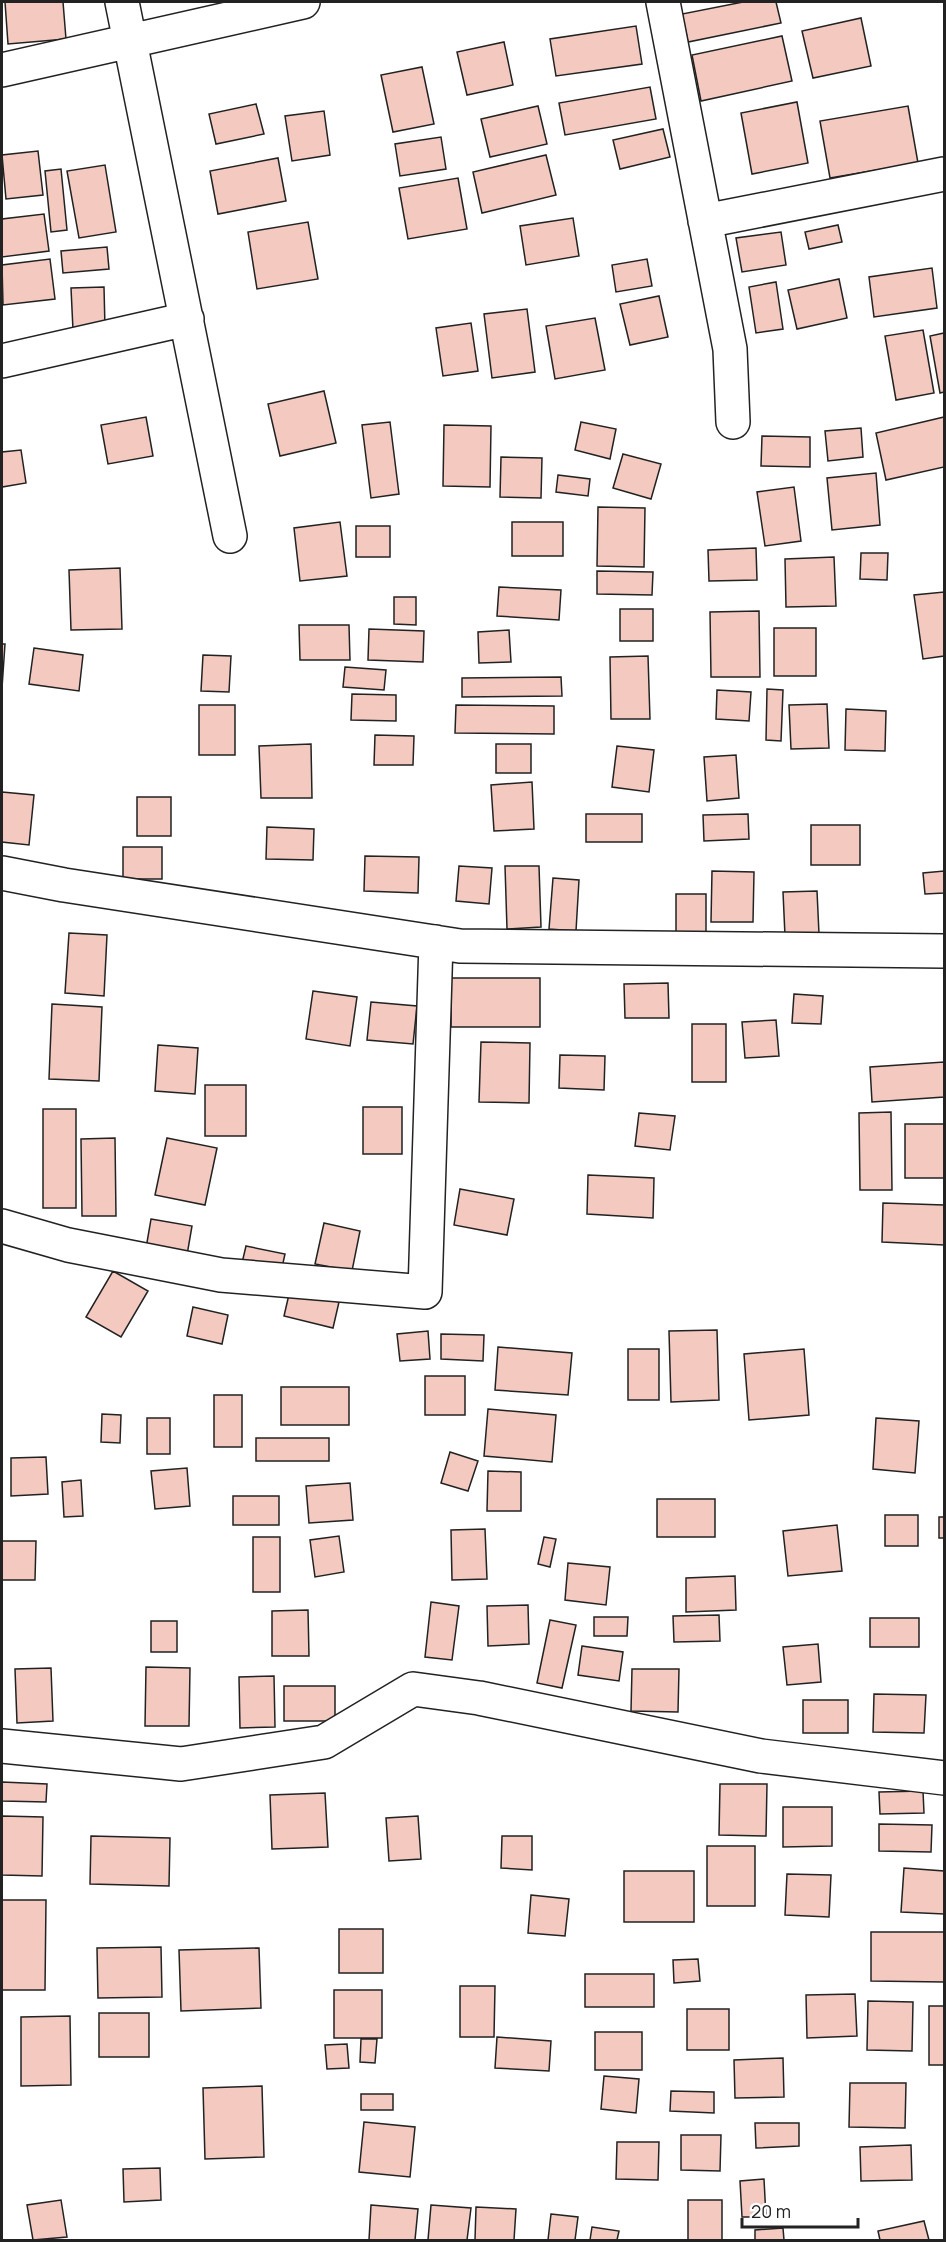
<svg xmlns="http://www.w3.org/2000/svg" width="946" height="2242" font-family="Manrope,sans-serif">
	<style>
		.building { fill: #f3c9c0; stroke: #222; stroke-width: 1.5 }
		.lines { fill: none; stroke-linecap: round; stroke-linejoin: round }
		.minor-casing { stroke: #222; stroke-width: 36 }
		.minor { stroke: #fff; stroke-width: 33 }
	</style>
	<rect width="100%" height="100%" fill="#fff"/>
	<path class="building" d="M5,2h58l3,37 -58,5z
		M743,2h33l5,21 -93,19 -6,-28z
		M861,18l10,48 -58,12 -11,-47z
		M636,26l6,38 -86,12 -6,-37z
		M782,36l10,45 -91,20 -9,-46z
		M504,42l9,43 -46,10 -10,-43z
		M422,67l12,57 -41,8 -12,-57z
		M650,87l6,32 -91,16 -6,-32z
		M797,102l11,61 -56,11 -11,-61z
		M256,104l8,30 -48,10 -7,-30z
		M538,106l9,38 -57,13 -9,-38z
		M908,106l10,57 -88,15 -10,-57z
		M324,111l6,44 -38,6 -7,-45z
		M663,129l7,28 -50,12 -7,-29z
		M441,137l5,32 -46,7 -5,-32z
		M38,151l5,44 -37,4 -4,-44z
		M546,155l10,40 -74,18 -9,-41z
		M278,158l8,43 -68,13 -8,-43z
		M105,165l11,67 -37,6 -12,-67z
		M61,169l6,61 -16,2 -6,-61z
		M458,178l9,51 -59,10 -9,-51z
		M44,214l5,37 -47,6v-38z
		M573,218l6,38 -53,9 -6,-39z
		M308,222l10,57 -61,10 -9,-57z
		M838,225l4,17 -33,7 -4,-17z
		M781,232l5,33 -44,7 -6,-34z
		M107,247l2,22 -46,4 -2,-22z
		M50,259l5,40 -52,6 -1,-40z
		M647,259l5,27 -36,6 -4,-27z
		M932,268l5,40 -63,9 -5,-40z
		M839,279l8,39 -50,11 -9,-39z
		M776,282l7,47 -27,4 -7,-46z
		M104,287l1,41 -32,2 -2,-42z
		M659,296l9,41 -38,8 -10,-41z
		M527,309l8,63 -43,6 -8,-64z
		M595,318l10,52 -50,9 -9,-53z
		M471,323l7,48 -35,5 -7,-48z
		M923,330l11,63 -38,7 -11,-64z
		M944,333v59l-4,1 -10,-57z
		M324,391l12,52 -56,13 -12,-52z
		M146,417l7,39 -45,8 -7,-39z
		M944,417v50l-58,13 -10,-47z
		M390,422l9,72 -28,4 -9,-73z
		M581,422l35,7 -6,30 -35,-9z
		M444,425l47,1 -1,61 -47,-1z
		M861,428l2,29 -35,4 -3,-30z
		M762,436l48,1v30l-49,-1z
		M21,450l5,33 -24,4v-35z
		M623,454l38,10 -10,35 -38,-11z
		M501,457l41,1 -1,40 -41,-1z
		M876,473l4,52 -48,5 -5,-52z
		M558,475l32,4 -2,17 -32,-4z
		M794,487l7,54 -36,5 -8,-54z
		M598,507l47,1 -1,59 -47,-1z
		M340,522l7,54 -47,5 -6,-53z
		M512,522h51v34h-51z
		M356,526h34v31h-34z
		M756,548l1,32 -48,1 -1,-31z
		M861,553h27l-1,27 -27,-1z
		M834,557l2,49 -50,1 -1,-48z
		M120,568l2,61 -51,1 -2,-60z
		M597,571l56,1 -1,23 -55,-1z
		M499,587l62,3 -2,30 -62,-4z
		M944,592v64l-21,3 -9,-64z
		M394,597h22v28l-22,-1z
		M620,609h33v32h-33z
		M759,611l1,66h-49l-1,-65z
		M299,625h50l1,35h-50z
		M774,628h42v48h-42z
		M369,629l55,2 -1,31 -55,-2z
		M509,630l2,32 -32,1 -1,-31z
		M2,644h3l-3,44z
		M34,648l49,7 -4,36 -50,-7z
		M203,655l28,1 -2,36 -28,-1z
		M648,656l2,63h-39l-1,-62z
		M345,667l41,3 -2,20 -41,-3z
		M561,677l1,19 -100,1v-19z
		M767,689l16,1 -2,51 -15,-1z
		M717,690l34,2 -2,29 -33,-2z
		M352,694l44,1v26l-45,-1z
		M827,704l2,44 -38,1 -2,-44z
		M199,705h36v50h-36z
		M456,705l98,1v28l-99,-1z
		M846,709l40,2 -1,40 -40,-1z
		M375,735l39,1 -1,29h-39z
		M311,744l1,54h-51l-2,-52z
		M496,744h35v29h-35z
		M617,746l37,4 -5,42 -37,-5z
		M736,755l3,43 -32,3 -3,-44z
		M532,782l2,47 -40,2 -3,-46z
		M2,792l32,3 -5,50 -27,-3z
		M137,797h34v39h-34z
		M586,814h56v28h-56z
		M748,814l1,25 -45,2 -1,-26z
		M811,825h49v40h-49z
		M267,827l47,2 -1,31 -47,-1z
		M123,847h39v32h-39z
		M365,856l54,1 -1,36 -54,-2z
		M459,866l33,2 -3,36 -33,-3z
		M505,866h34l2,61 -34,2z
		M712,871l42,1 -1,50h-42z
		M944,871v22l-19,1 -2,-21z
		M553,878l26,2 -3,51 -27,-2z
		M817,891l2,43 -34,2 -2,-44z
		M676,894h30v47h-30z
		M69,933l38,2 -3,61 -39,-3z
		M451,978h89v49h-89z
		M668,983l1,35h-44l-1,-34z
		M313,991l44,6 -7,49 -44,-7z
		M794,994l29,2 -2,28 -29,-1z
		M371,1002l46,4 -4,38 -46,-4z
		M52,1004l50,3 -3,74 -50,-2z
		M776,1020l3,36 -34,2 -3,-36z
		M692,1024h34v58h-34z
		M481,1042l49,1 -1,60 -50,-1z
		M158,1045l40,3 -3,46 -40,-3z
		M560,1055l45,1 -1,34 -45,-2z
		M944,1062v35l-72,5 -2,-35z
		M205,1085h41v51h-41z
		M363,1107h39v47h-39z
		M43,1109h33v99h-33z
		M891,1112l1,78h-32l-1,-77z
		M639,1113l36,3 -5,34 -35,-4z
		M905,1124h39v54h-39z
		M115,1138l1,78h-34l-1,-77z
		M167,1138l50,10 -12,57 -50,-10z
		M588,1175l66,3 -1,40 -66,-4z
		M460,1189l54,10 -7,36 -53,-10z
		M883,1203l61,2v40l-62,-3z
		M151,1219l41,7 -6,35 -41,-7z
		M324,1223l36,8 -8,40 -37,-7z
		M246,1246l39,8 -4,18 -39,-9z
		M113,1271l35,20 -27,46 -35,-20z
		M290,1290l49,12 -6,26 -49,-12z
		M193,1307l35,8 -6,29 -35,-8z
		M717,1330l2,70 -48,2 -2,-71z
		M428,1331l2,28 -30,2 -3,-27z
		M441,1334l43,1 -1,26 -42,-2z
		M498,1347l74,6 -4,42 -73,-5z
		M628,1349h31v51h-31z
		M804,1349l5,66 -60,5 -5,-66z
		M425,1376h40v39h-40z
		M281,1387h68v38h-68z
		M214,1395h28v52h-28z
		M488,1409l68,6 -4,47 -68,-6z
		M102,1414l19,1 -1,28 -19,-1z
		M147,1418h23v36h-23z
		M876,1418l43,3 -4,52 -42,-4z
		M256,1438h73v23h-73z
		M450,1452l28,9 -10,30 -27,-8z
		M46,1457l2,37 -37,2v-38z
		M187,1468l3,38 -35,3 -4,-38z
		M488,1471l33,1v39h-34z
		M81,1480l2,36 -19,1 -2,-35z
		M350,1483l3,37 -44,3 -3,-37z
		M233,1496h46v29h-46z
		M657,1499h58v38h-58z
		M885,1515h33v31h-33z
		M939,1517h5v21h-5z
		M837,1525l5,46 -54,5 -5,-45z
		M485,1529l2,50 -35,1 -1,-50z
		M339,1536l5,36 -29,5 -5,-37z
		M253,1537h27v55h-27z
		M544,1537l12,2 -6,28 -12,-3z
		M2,1541h34l-1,39h-33z
		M568,1563l42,4 -4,38 -41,-5z
		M735,1576l1,34 -50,2v-34z
		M431,1602l28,4 -7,54 -27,-3z
		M528,1605l1,39 -41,2 -1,-40z
		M308,1610l1,46h-37v-45z
		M719,1615l1,26 -46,1 -1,-26z
		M594,1617h34l-1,19h-33z
		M870,1618h49v29h-49z
		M550,1620l26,5 -14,63 -25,-5z
		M151,1621h26v31h-26z
		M818,1644l3,38 -34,3 -4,-38z
		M582,1646l41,6 -4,29 -41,-6z
		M146,1667l44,1 -1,58h-44z
		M51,1668l2,53 -36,2 -2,-54z
		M632,1669h47l-1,43 -47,-1z
		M274,1676l1,51 -35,1 -1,-51z
		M284,1686h51v35h-51z
		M874,1694l52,1 -2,38 -51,-1z
		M803,1700h45v33h-45z
		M2,1782l45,2 -1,18 -44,-1z
		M720,1784h47l-1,52 -47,-1z
		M923,1791l1,22 -44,1 -1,-22z
		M325,1793l3,54 -56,2 -2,-54z
		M783,1807h49v39l-49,1z
		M2,1816l41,1 -1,59 -40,-1z
		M418,1816l3,43 -32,2 -3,-43z
		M879,1824l53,1 -1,27 -52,-1z
		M91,1836l79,2 -1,48 -79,-2z
		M502,1836h30v34l-31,-2z
		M707,1846h48v60h-48z
		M904,1868l40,3v43l-43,-2z
		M624,1871h70v51h-70z
		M787,1874l44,1 -2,42 -44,-2z
		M531,1895l38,4 -4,37 -37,-3z
		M2,1900h44l-1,90h-43z
		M339,1929h44v44h-44z
		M871,1932h73v50l-73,-1z
		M161,1947l1,50 -64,1 -1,-50z
		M259,1948l2,60 -80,3 -2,-61z
		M698,1959l2,22 -26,2 -1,-23z
		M585,1974h69v33h-69z
		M460,1986h35l-1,51h-34z
		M334,1990h48v48h-48z
		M855,1994l2,42 -50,2 -1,-43z
		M868,2001l45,1 -1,49 -45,-1z
		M929,2006h15v59h-15z
		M687,2009h42v41h-42z
		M99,2013h50v44h-50z
		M70,2016l1,69 -50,1v-69z
		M595,2032h47v38h-47z
		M497,2037l54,4 -2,30 -54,-3z
		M361,2039h16l-2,24 -15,-1z
		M347,2044l2,24 -22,1 -2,-24z
		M783,2058l1,39 -49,1 -1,-38z
		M604,2076l35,3 -3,34 -35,-4z
		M850,2083h56l-1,45 -56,-1z
		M262,2086l2,71 -59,2 -2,-71z
		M671,2091l43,1v21l-44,-2z
		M361,2094h32v16h-32z
		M364,2122l51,5 -5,50 -51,-5z
		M755,2123h44v23l-43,2z
		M681,2135h40l-1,36 -39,-1z
		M617,2142h42l-1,38 -42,-1z
		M911,2145l1,35 -51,1 -1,-34z
		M160,2168l1,32 -37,2 -1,-33z
		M764,2179l2,38h-24l-2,-36z
		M61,2200l6,37 -34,3 -6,-35z
		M688,2200h34v40h-34z
		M371,2205l47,4 -3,31h-46z
		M431,2205l40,3 -4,32h-39z
		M476,2207l40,2 -2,31h-39z
		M551,2214l27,3 -3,23h-27z
		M924,2221l5,19h-49l-2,-9z
		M592,2227l27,4 -2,9h-27z
		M783,2228l1,12h-29v-10z"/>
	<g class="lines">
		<g class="minor-casing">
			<path id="minor" d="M122,2l108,534
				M663,2l67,347 3,73
				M2,70l301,-68
				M705,221l239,-47
				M2,361l185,-42
				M2,873l62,12 396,61 484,5
				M2,1226l66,19 153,30 204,17 11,-350
				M2,1746l179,18 143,-22 89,-53 66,9 282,58 183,22"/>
		</g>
		<use href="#minor" class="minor"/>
	</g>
	<rect width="946" height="2242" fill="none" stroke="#222222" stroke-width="6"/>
	<path d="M742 2218v9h116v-9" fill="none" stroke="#222222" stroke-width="3"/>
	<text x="751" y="2218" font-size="18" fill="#222222" stroke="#ffffff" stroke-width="4.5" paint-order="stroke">20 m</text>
</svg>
